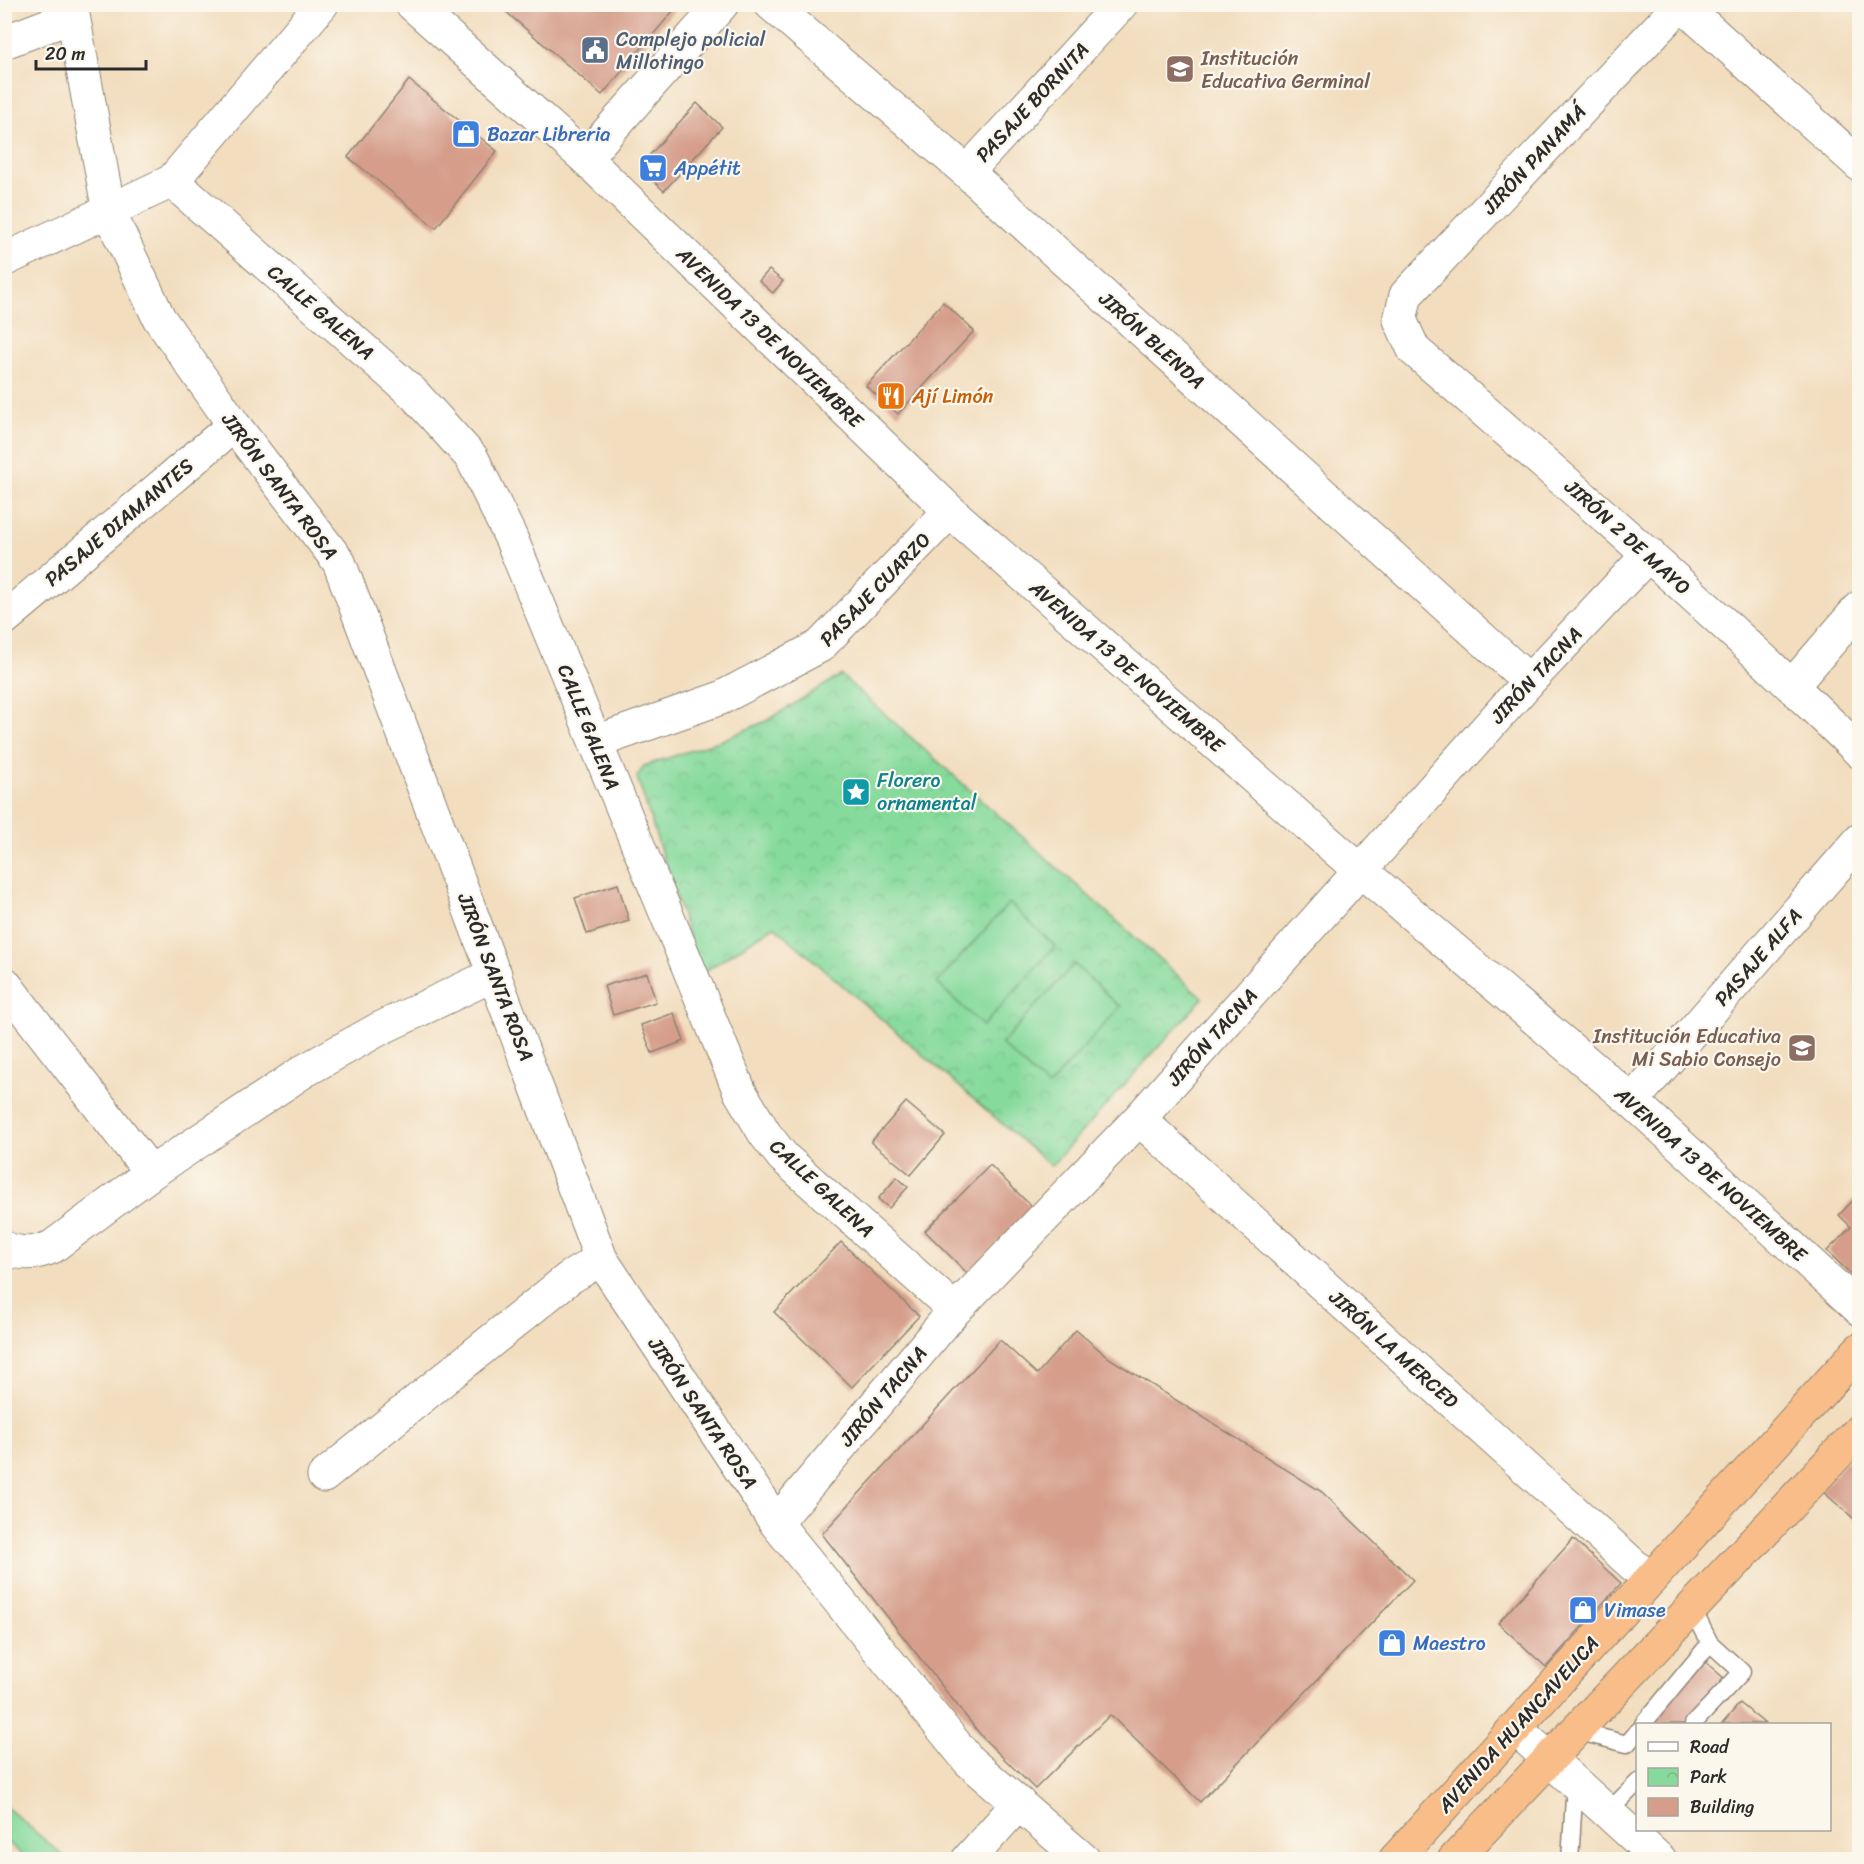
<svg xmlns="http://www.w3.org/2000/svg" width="1864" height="1864" font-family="Sriracha,sans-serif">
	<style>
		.park { fill: url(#park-crowns); stroke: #588264; stroke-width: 1.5 }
		.garden { fill: #86da9c; stroke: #588264; stroke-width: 1.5 }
		.building { fill: #d59d8a }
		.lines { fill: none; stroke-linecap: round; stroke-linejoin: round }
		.lane-casing { stroke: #8e8474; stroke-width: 19 }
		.street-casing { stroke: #8e8474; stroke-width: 35 }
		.highway-casing { stroke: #8e8474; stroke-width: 35 }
		.lane { stroke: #fff; stroke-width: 16 }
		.street { stroke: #fff; stroke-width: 33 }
		.highway { stroke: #f8bd88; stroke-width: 33 }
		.labels { text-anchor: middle; stroke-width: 4.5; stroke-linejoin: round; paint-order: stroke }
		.service-label { font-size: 20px; fill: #4e5e75; stroke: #fbf7ec; text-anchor: start }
		.education-label { font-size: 20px; fill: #785e54; stroke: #fbf7ec; text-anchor: start }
		.street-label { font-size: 20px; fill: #2b2b2b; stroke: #fbf7ec }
		.shop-label { font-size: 20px; fill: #366cbe; stroke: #fbf7ec; text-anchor: start }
		.food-label { font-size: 20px; fill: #c56008; stroke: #fbf7ec; text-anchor: start }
		.culture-label { font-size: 20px; fill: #0d838f; stroke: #fbf7ec; text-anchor: start }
	</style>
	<defs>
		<pattern id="park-crowns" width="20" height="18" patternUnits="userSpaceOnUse" patternTransform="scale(1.5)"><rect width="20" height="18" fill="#86da9c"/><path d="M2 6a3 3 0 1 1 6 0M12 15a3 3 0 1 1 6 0" fill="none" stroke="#74bb87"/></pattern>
	</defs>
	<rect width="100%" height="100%" fill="#fbf7ec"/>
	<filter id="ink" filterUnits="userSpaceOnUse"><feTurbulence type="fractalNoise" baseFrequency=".0167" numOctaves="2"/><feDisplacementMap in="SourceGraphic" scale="12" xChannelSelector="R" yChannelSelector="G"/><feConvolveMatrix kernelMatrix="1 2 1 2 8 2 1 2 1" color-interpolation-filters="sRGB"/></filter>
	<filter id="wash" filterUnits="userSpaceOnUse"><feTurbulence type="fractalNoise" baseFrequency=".008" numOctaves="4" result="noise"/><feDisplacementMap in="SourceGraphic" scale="24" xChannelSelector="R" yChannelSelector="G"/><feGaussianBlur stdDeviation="1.35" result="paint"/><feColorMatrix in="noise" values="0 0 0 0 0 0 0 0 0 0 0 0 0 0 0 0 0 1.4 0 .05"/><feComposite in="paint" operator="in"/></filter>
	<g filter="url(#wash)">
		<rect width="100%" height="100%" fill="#f2ddbe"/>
		<path class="park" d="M841,675l362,323 -152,168 -277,-240 -73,48 -64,-197 7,-11 78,-26 44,-19z"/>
		<path class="garden" d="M1009,903l46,43 -72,80 -46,-43z
			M1074,964l46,43 -72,80 -47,-43z
			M5,1806l62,53h-40l-22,-19z"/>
		<g id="blocks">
			<path class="building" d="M497,4h182l-77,91z
				M409,80l88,71 -61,77 -88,-71z
				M697,103l25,24 -58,64 -17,-16 -1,-16z
				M769,270l14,11 -10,12 -14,-12z
				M943,302l31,29 -76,83 -32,-28z
				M618,884l11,37 -42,13 -12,-36z
				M647,973l9,29 -43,13 -9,-29z
				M674,1013l10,28 -32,12 -11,-28z
				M906,1102l39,33 -34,40 -40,-33z
				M990,1165l43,43 -65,66 -43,-43z
				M897,1177l11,10 -19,21 -11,-9z
				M1860,1193v90l-33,-32 24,-24 -12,-12z
				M841,1242l78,74 -67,71 -78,-75z
				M1076,1330l33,28 213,134 91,88 -213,222 -90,-87 -75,74 -52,-51 -161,-204 178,-194 37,34z
				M1860,1446v78l-39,-34z
				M1573,1539l48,44 -75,84 -48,-44z
				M1703,1660l29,25 -32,39h-49z
				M1740,1703l25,21h-43z"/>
		</g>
	</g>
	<g filter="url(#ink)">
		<use href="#blocks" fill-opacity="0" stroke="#8e8474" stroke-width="1.5"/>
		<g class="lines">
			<g class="lane-casing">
				<path id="lane" d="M1643,1724l67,-81 -18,-35
					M1693,1724l49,-52 -32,-29
					M1576,1731l51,13 11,-13
					M1608,1812l30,-30
					M1570,1860l5,-77"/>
			</g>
			<g class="street-casing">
				<path id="street" d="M71,4l38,208 50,106 75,107 105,137 262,697 175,264 193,238 115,99
					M412,4l173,154 365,353 390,342 292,248 228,208
					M771,4l196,168 562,509
					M1681,4l-275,291 -6,25 14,30c151,131 303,262 446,402
					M1681,4l179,161
					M4,42l69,-26
					M585,158l137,-154
					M967,172l154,-168
					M172,181l242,213 58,64 39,80 229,554 25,42 18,23 172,153
					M4,260l168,-79 150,-177
					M4,619l230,-194
					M1792,686l68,-79
					M596,742l125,-44 99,-52 130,-135
					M4,983l147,190
					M1632,1101l228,-261
					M1139,1119l511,461
					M4,1248c18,7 31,6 48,-1l99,-74 153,-102 75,-42 116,-55
					M324,1476l245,-198 32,-19
					M776,1523l179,-213 184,-191 390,-438 120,-127
					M1515,1728l145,132
					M968,1860l51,-57"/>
			</g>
			<g class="highway-casing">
				<path id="highway" d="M1395,1860l465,-511
					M1454,1860l406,-430"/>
			</g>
			<use href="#lane" class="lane"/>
			<use href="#street" class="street"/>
			<use href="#highway" class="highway"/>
		</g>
	</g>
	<defs>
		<g id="civic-square" transform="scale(1.5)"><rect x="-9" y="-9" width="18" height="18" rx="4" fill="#5c6f8a" stroke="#fbf7ec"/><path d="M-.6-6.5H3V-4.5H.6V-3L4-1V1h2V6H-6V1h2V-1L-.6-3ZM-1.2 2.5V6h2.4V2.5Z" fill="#fff"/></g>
		<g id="school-square" transform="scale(1.5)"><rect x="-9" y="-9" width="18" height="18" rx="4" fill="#8d6e63" stroke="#fbf7ec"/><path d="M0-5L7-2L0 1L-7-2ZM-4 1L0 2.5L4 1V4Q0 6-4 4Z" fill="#fff"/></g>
		<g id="shop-square" transform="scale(1.5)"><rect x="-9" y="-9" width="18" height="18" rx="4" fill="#3f7fe0" stroke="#fbf7ec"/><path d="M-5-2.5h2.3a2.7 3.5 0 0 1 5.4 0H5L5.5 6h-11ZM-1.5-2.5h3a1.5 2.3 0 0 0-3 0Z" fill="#fff"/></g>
		<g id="supermarket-square" transform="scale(1.5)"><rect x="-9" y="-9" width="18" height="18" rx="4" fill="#3f7fe0" stroke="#fbf7ec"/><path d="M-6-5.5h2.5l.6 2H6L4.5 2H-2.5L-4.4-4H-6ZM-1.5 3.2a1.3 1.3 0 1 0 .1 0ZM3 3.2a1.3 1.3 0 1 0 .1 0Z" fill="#fff"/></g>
		<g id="restaurant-square" transform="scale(1.5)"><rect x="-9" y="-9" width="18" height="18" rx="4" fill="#e8710a" stroke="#fbf7ec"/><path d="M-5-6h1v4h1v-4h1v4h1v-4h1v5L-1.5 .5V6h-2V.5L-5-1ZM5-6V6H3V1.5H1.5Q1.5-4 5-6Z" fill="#fff"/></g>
		<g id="sight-square" transform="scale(1.5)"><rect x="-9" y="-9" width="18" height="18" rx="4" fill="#0f9aa8" stroke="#fbf7ec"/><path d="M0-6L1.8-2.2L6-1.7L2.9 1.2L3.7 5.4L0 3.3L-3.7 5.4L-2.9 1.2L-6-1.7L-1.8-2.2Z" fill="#fff"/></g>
	</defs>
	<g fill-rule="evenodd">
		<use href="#civic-square" x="595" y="50"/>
		<use href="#school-square" x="1180" y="69"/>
		<use href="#shop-square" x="466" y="134"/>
		<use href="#supermarket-square" x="653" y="168"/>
		<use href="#restaurant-square" x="891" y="396"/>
		<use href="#sight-square" x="856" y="792"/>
		<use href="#school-square" x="1802" y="1048"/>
		<use href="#shop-square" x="1583" y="1610"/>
		<use href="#shop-square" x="1392" y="1643"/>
	</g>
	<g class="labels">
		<g class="service-label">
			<text x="616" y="46">Complejo policial<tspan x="616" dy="23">Millotingo</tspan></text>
		</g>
		<g class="education-label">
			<text x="1201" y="65">Institución<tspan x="1201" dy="23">Educativa Germinal</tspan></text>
			<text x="1781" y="1043" text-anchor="end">Institución Educativa<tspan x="1781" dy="23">Mi Sabio Consejo</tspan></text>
		</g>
		<g class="street-label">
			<text transform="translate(1032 102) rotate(-47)" y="7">PASAJE BORNITA</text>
			<text transform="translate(1534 159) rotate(-47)" y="7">JIRÓN PANAMÁ</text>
			<text transform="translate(321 312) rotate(41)" y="7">CALLE GALENA</text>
			<text transform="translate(770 337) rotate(44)" y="7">AVENIDA 13 DE NOVIEMBRE</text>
			<text transform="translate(1152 340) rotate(42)" y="7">JIRÓN BLENDA</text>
			<text transform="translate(280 486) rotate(53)" y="7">JIRÓN SANTA ROSA</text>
			<text transform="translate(119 522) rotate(-40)" y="7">PASAJE DIAMANTES</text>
			<text transform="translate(1628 537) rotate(42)" y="7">JIRÓN 2 DE MAYO</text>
			<text transform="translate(875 589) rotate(-46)" y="7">PASAJE CUARZO</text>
			<text transform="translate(1127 666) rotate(41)" y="7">AVENIDA 13 DE NOVIEMBRE</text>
			<text transform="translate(1536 675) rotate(-47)" y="7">JIRÓN TACNA</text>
			<text transform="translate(589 727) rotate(68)" y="7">CALLE GALENA</text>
			<text transform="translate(1758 957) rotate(-49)" y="7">PASAJE ALFA</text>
			<text transform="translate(496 977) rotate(69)" y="7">JIRÓN SANTA ROSA</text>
			<text transform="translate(1212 1037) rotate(-48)" y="7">JIRÓN TACNA</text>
			<text transform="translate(1711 1174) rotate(42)" y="7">AVENIDA 13 DE NOVIEMBRE</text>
			<text transform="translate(822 1188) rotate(43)" y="7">CALLE GALENA</text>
			<text transform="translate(1394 1349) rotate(42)" y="7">JIRÓN LA MERCED</text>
			<text transform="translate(883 1396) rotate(-50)" y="7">JIRÓN TACNA</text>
			<text transform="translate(703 1413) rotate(56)" y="7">JIRÓN SANTA ROSA</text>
			<text transform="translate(1518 1724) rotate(-48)" y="7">AVENIDA HUANCAVELICA</text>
		</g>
		<g class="shop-label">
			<text x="487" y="141">Bazar Libreria</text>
			<text x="674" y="175">Appétit</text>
			<text x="1604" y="1617">Vimase</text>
			<text x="1413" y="1650">Maestro</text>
		</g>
		<g class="food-label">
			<text x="912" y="403">Ají Limón</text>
		</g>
		<g class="culture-label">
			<text x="877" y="787">Florero<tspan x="877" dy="23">ornamental</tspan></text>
		</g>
	</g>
	<rect width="1864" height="1864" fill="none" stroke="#fbf7ec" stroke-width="24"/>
	<rect x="1636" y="1723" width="195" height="108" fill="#fbf7ec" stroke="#a8a59f" stroke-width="1.5"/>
	<rect x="1648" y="1742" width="30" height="9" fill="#ffffff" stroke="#a8a59f" stroke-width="1.5"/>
	<text x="1690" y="1753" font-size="18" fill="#2b2b2b">Road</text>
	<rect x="1648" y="1768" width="30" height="18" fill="url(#park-crowns)" stroke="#a8a59f" stroke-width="1.5"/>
	<text x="1690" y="1783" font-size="18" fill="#2b2b2b">Park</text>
	<rect x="1648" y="1798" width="30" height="18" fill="#d59d8a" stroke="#a8a59f" stroke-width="1.5"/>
	<text x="1690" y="1813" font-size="18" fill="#2b2b2b">Building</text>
	<path d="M36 60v9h110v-9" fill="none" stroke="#2b2b2b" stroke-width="3"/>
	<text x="45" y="60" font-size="18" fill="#2b2b2b" stroke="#fbf7ec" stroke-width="4.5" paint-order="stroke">20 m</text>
</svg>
